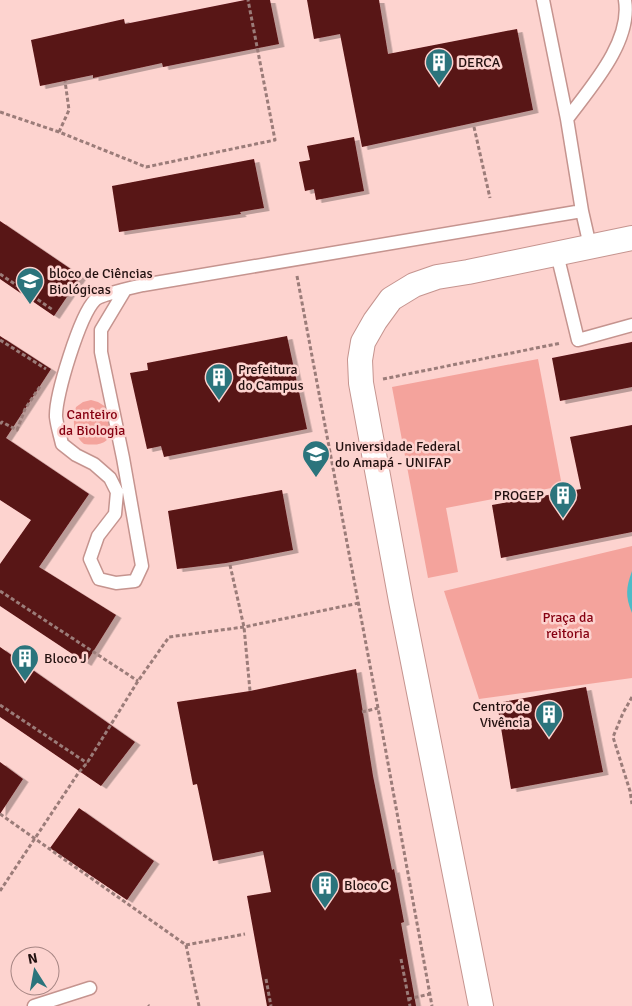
<svg xmlns="http://www.w3.org/2000/svg" width="632" height="1006" font-family="Signika,sans-serif">
	<style>
		.green { fill: #f4a39c }
		.water { fill: #4dbbc7 }
		.building { fill: #591314; filter: url(#shadow) }
		.lines { fill: none; stroke-linecap: round; stroke-linejoin: round }
		.lane-casing { stroke: #c5948f; stroke-width: 15 }
		.street-casing { stroke: #c5948f; stroke-width: 26 }
		.path { stroke: #9b7c79; stroke-width: 3; stroke-dasharray: 4 2.5; stroke-linecap: butt }
		.lane { stroke: #fff; stroke-width: 12 }
		.street { stroke: #fff; stroke-width: 24 }
		.labels { text-anchor: middle; stroke-width: 5; stroke-linejoin: round; paint-order: stroke }
		.poi-label { font-size: 14px; fill: #231110; stroke: #fdd3cf; text-anchor: start }
		.park-label { font-size: 14px; fill: #860011; stroke: #fdd3cf }
	</style>
	<defs>
		<filter id="shadow"><feDropShadow dx="5.5" dy="3" stdDeviation="0" flood-color="#0004"/></filter>
	</defs>
	<rect width="100%" height="100%" fill="#fdd3cf"/>
	<path class="green" d="M538,359l24,127 -116,22 12,64 -30,6 -36,-191z
		M91,400l7,2 8,5c7,24 9,41 -22,37 -11,-9 -12,-23 -8,-37l7,-5z
		M632,546v132l-153,21 -35,-108z"/>
	<path class="water" d="M632,571v42c-7,-17 -6,-25 0,-42z"/>
	<path class="building" d="M245,0h25l9,44 -116,23 -1,-4 -69,15v-3l-53,11 -9,-46 93,-21 1,5z
		M307,0h72l9,54 129,-25 16,81 -171,37 -22,-113 -26,5z
		M354,137l10,54 -48,9 -2,-11 -9,2 -6,-29 11,-2 -3,-14z
		M254,159l10,49 -24,4 1,2 -122,18 -7,-46z
		M0,221l81,55 -27,40 -54,-37z
		M0,336l51,33 -45,69 83,56 -50,73 77,48 -30,48 -86,-57v-42l31,-44 -31,-20z
		M287,336l20,93 -143,28 -3,-11 -14,3 -17,-76 18,-3 -1,-7z
		M632,342v45l-72,14 -8,-43z
		M632,425v107l-131,26 -9,-53 89,-16 -11,-52z
		M282,490l11,60 -67,13 -49,6 -9,-58z
		M0,647l135,95 -34,44 -101,-69z
		M356,669l17,107 19,94 2,-1 10,53 -3,1 15,83h-149l-20,-110 24,-4 -8,-41 -50,10 -16,-77 -4,1 -16,-83 73,-11z
		M586,687l17,85 -92,17 -14,-86z
		M0,762l23,17 -23,35z
		M79,808l75,53 -27,39 -77,-52z"/>
	<g class="lines">
		<g class="lane-casing">
			<path id="lane" d="M543,0l24,119 15,92
				M567,119c23,-31 65,-77 58,-119
				M557,254l21,86 54,-15
				M125,290l-24,40v22l22,106 19,108 -7,15 -19,2 -17,-4 -9,-20 8,-23 17,-22 2,-22 -7,-14 -16,-14 -18,-9 -14,-11c-2,-9 -5,-18 -6,-27 -1,-21 24,-102 39,-117 5,-5 39,-13 48,-15l439,-74 8,35
				M34,1006l56,-18"/>
		</g>
		<g class="street-casing">
			<path id="street" d="M481,1006l-80,-405 -40,-218 -1,-23 3,-18 12,-21 16,-22 23,-14 23,-8 31,-5 164,-34"/>
		</g>
		<path class="path" d="M0,112l59,20 87,35 129,-27 -27,-140
			M474,127l16,71
			M59,132l10,-22 -4,-29
			M0,274l53,36
			M297,276l81,432 54,298
			M0,340l46,29
			M383,379l178,-36
			M0,424l2,-2 15,8 8,-21 16,-24
			M230,565l14,62 6,64
			M0,591l138,90
			M632,697l-9,16 -10,24 17,54 2,13
			M0,705l87,58
			M362,712l16,-4
			M0,814l186,131 13,61
			M0,891l79,-119 8,-9 51,-82 31,-44 75,-10 115,-24
			M186,945l59,-11
			M401,959l9,47
			M266,979l5,27
			M408,999l22,-5
			M148,1005l1,1"/>
		<use href="#lane" class="lane"/>
		<use href="#street" class="street"/>
	</g>
	<defs>
		<g id="building-pin" transform="scale(1.4375)"><path d="M0 17L-7.5 6A9.5 9.5 0 1 1 7.5 6Z" fill="#2b747c" stroke="#fdd3cf"/><path d="M-4-6H4V6H1V3H-1V6H-4ZM-2.5-4.3h1.7v1.8h-1.7ZM.8-4.3h1.7v1.8H.8ZM-2.5-1h1.7V.8h-1.7ZM.8-1h1.7V.8H.8Z" fill="#fff"/></g>
		<g id="university-pin" transform="scale(1.4375)"><path d="M0 17L-7.5 6A9.5 9.5 0 1 1 7.5 6Z" fill="#2b747c" stroke="#fdd3cf"/><path d="M0-5L7-2L0 1L-7-2ZM-4 1L0 2.5L4 1V4Q0 6-4 4Z" fill="#fff"/></g>
	</defs>
	<g fill-rule="evenodd">
		<use href="#building-pin" x="439" y="62"/>
		<use href="#university-pin" x="30" y="281"/>
		<use href="#building-pin" x="219" y="377"/>
		<use href="#university-pin" x="316" y="454"/>
		<use href="#building-pin" x="563" y="495"/>
		<use href="#building-pin" x="25" y="658"/>
		<use href="#building-pin" x="549" y="714"/>
		<use href="#building-pin" x="325" y="885"/>
	</g>
	<g class="labels">
		<g class="poi-label">
			<text x="458" y="67">DERCA</text>
			<text x="49" y="278">bloco de Ciências<tspan x="49" dy="16">Biológicas</tspan></text>
			<text x="238" y="374">Prefeitura<tspan x="238" dy="16">do Campus</tspan></text>
			<text x="335" y="451">Universidade Federal<tspan x="335" dy="16">do Amapá - UNIFAP</tspan></text>
			<text x="544" y="500" text-anchor="end">PROGEP</text>
			<text x="44" y="663">Bloco J</text>
			<text x="530" y="711" text-anchor="end">Centro de<tspan x="530" dy="16">Vivência</tspan></text>
			<text x="344" y="890">Bloco C</text>
		</g>
		<g class="park-label">
			<text x="92" y="419">Canteiro<tspan x="92" dy="16">da Biologia</tspan></text>
			<text x="568" y="622">Praça da<tspan x="568" dy="16">reitoria</tspan></text>
		</g>
	</g>
	<g transform="translate(35 971) rotate(349)"><circle r="24" fill="#fdd3cf" stroke="#a68583"/>
	<path d="M0-4L9 19L0 12L-9 19Z" fill="#2b747c"/>
	<text y="-8" font-size="14" font-weight="bold" text-anchor="middle" fill="#231110">N</text>
	</g>
</svg>
